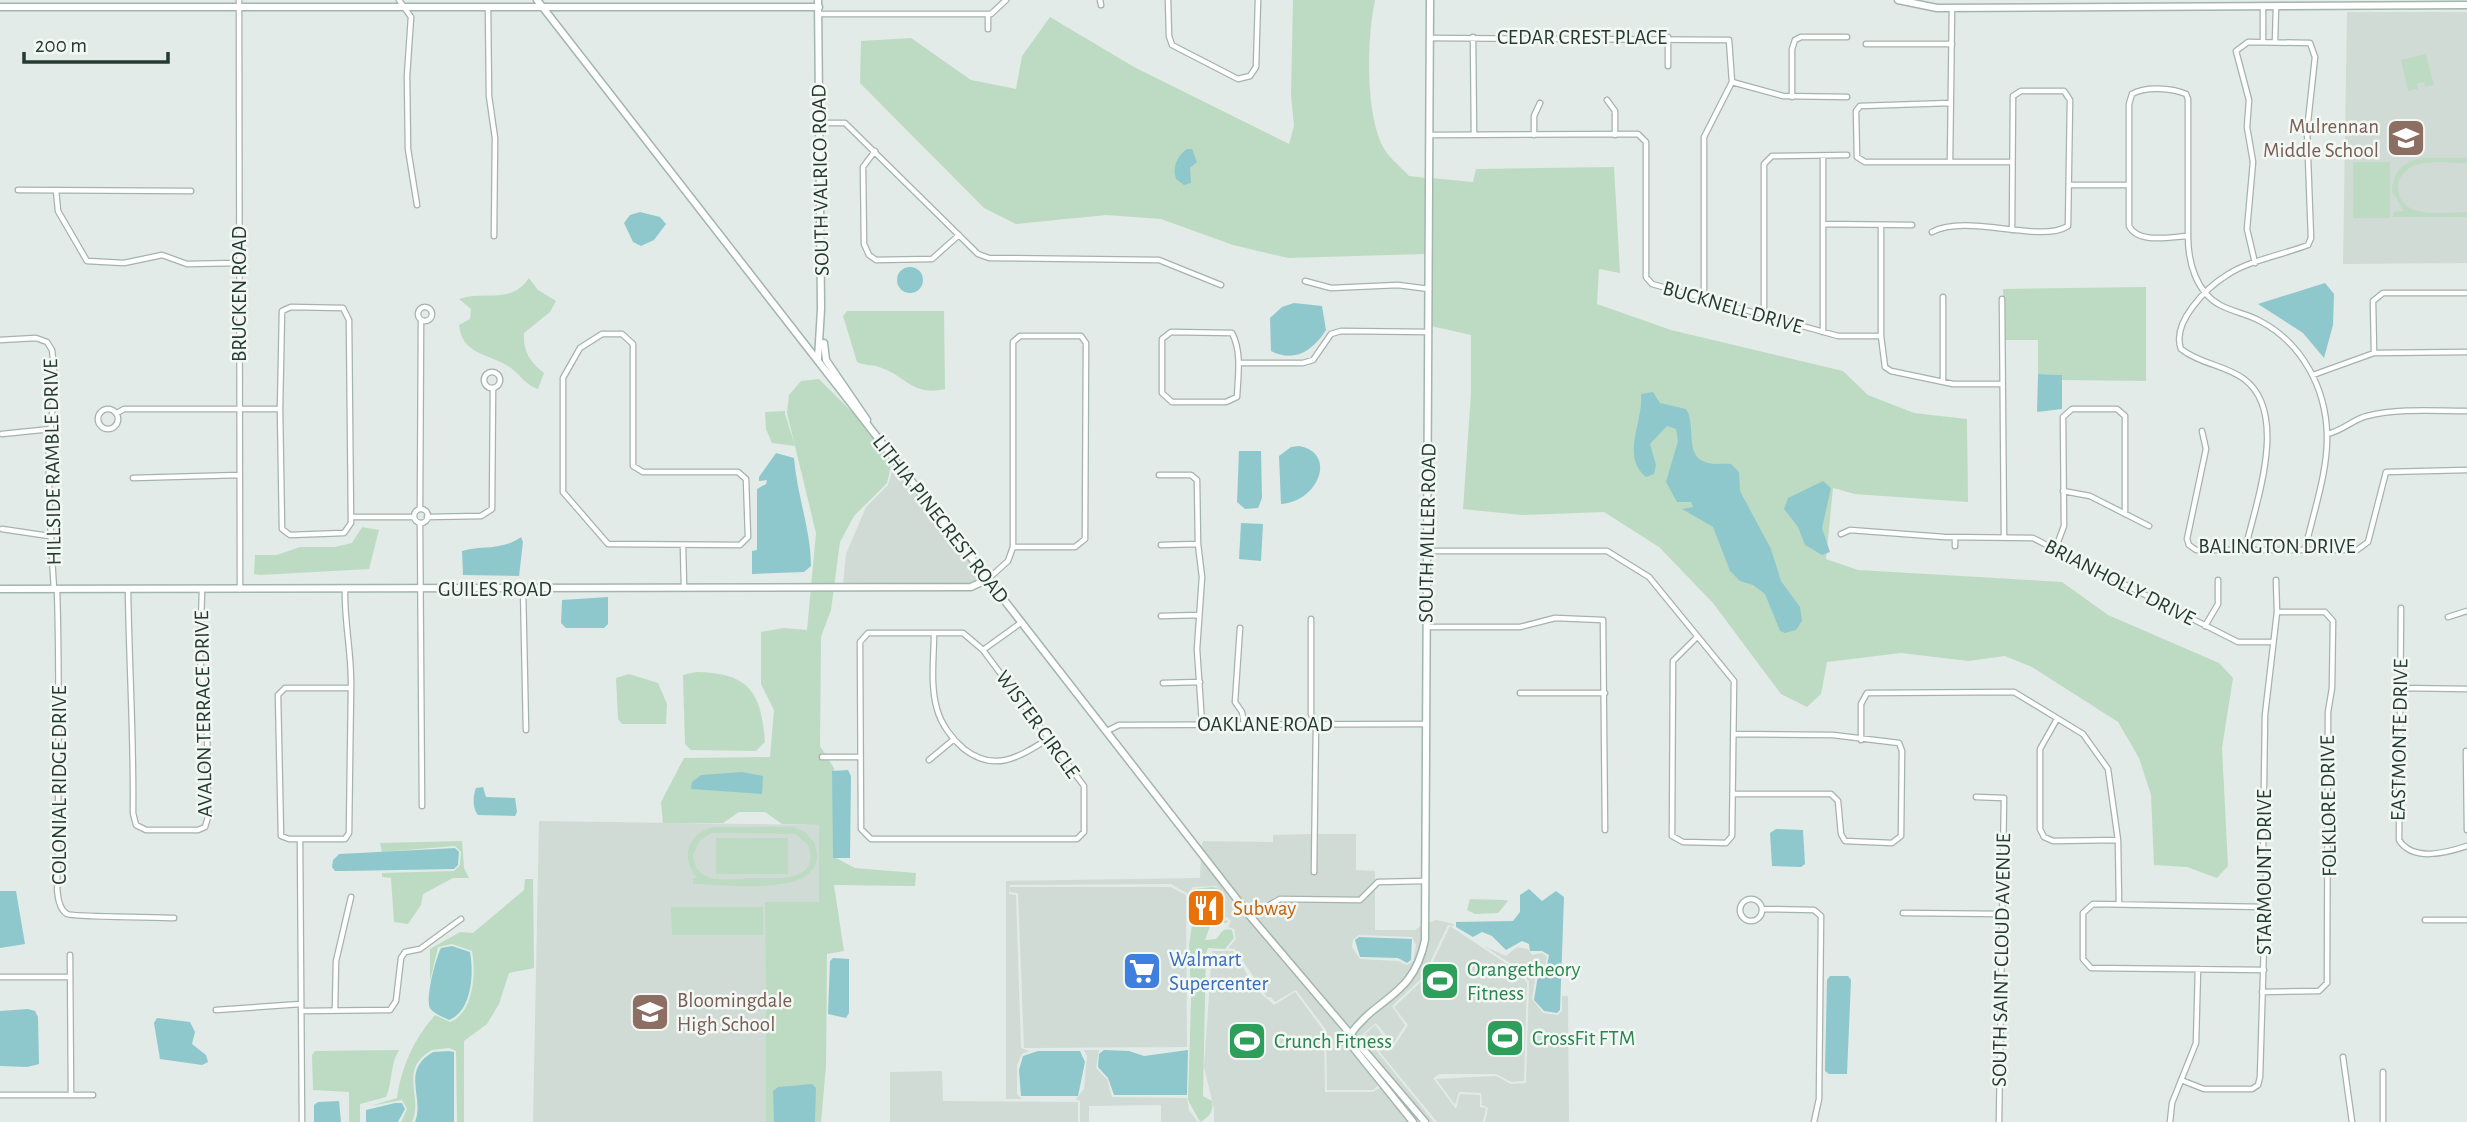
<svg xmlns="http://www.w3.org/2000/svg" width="2467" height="1122" font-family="'Alegreya Sans',sans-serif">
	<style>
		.built { fill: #d1dbd5; fill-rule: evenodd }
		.green { fill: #bddbc3; fill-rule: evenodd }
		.water { fill: #8fc8cc }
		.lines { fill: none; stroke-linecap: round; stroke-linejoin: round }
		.street-casing { stroke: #a5b3ad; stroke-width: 7 }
		.secondary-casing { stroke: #a2b6ad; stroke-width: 9 }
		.street { stroke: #fff; stroke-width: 4.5 }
		.secondary { stroke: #fff; stroke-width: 6 }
		.labels { text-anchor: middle; stroke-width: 5; stroke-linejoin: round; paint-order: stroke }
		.street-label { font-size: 21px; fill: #243b33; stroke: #f3f8f5 }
		.education-label { font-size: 21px; fill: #785e54; stroke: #f3f8f5; text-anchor: end }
		.food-label { font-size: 21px; fill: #c56008; stroke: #f3f8f5; text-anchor: start }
		.shop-label { font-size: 21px; fill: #366cbe; stroke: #f3f8f5; text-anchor: start }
		.leisure-label { font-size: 21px; fill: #27864d; stroke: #f3f8f5; text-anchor: start }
	</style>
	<rect width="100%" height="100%" fill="#e2ebe7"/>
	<path class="built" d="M2347,12h120v251l-124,1z
		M897,466l87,112 -13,7h-128l3,-31 20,-47 22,-22 5,-17z
		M539,821l280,4v77l-54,1 1,219h-233z
		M1312,834v40l4,1 1,-41h39v36l19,1v10l-9,11 -7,5 -79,-1 -29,17 -50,-66 2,-6 70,1v-7z
		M1201,856l145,180 4,12 28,38 -5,4h-46l-1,-60 -30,-40 -21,12 -4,-5h-4l-32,-48 -7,-1 8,-9 -2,-10 -6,-2 3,-6 -4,-4 -11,1 -14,-8 3,-9 -3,-7 15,-1v-7l-24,1 -5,7 -17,-10 -161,1 -1,9 7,1 5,153 8,3 -7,3 -5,11v29l5,5h-16v-218l194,-3z
		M1010,887h161l15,8 1,152 -163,1 -6,-155 -8,-1z
		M1375,888v42h40l8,-6v15l-11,33 -13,15 -50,44 -95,-114 27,-15 79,1zM1359,935l53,2 4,8 -3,16 -6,4 -9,-4 -38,-2 -8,-12 1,-7z
		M1436,920l18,4v2l-6,-1 -25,52 -31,29 13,19 -12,19 -17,-21 -13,11 71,88h-5l-76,-87 57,-51 14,-27 4,-34z
		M1450,926l69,46 8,11 -3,98 -13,1 -15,-8h-56l-7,4 23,31 4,-15 20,1v12l6,1 -3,14h-46l-72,-88 10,-9 18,23 15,-23 -14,-18 31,-29z
		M1484,946l22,10 11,-9 11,2 4,6 10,-2 5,4 -3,12 -8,5 -4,25 11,14 15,2 4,-4v-15h6l1,126h-84l3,-14 -6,-3 -1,-12 -22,-1 -4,13 -19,-26 60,-3 15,8 15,-1 3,-101 -9,-12z
		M1212,951h21l23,38 18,16 21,-13 29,39 1,61h48l8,-5 28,35h-195v-13l-10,-42z
		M1084,1050h15l-3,18 11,11 5,18 75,1 2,12 9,12h-37v-17l-72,1v16h-9v-21l-4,-2 8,-10 3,-33z
		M942,1071l1,30 135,1v20h-188v-50z"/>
	<path class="green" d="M1293,0h82c-8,38 -10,112 8,147 6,11 18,20 26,29l18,2 -3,76 -136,4 -55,-13 -72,-26 -55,-4 -90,9 -32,-16 -124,-125 1,-42 50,-3 60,42 45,9 6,-33 28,-39 84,50 155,77 5,-18 -3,-31z
		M2426,54l8,31 -9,2 -1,-5 -7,2 1,5 -10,2 -7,-31z
		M2422,158h45v5c-24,0 -59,-8 -69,20 -2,38 43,29 69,29v5h-74v-5l11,-1 -12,-20c1,-19 11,-30 30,-33z
		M2353,162h37v56h-37z
		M1614,167l6,106 -21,-4 -2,35 74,26 172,41 25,24 46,18 53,6 1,83 -113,-8 -22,-6 -7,71 32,11 204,12 46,33 111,48 14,15 -11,70 6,118 -11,12 -30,-11 -33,-2 -3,-70 -12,-37 -21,-36 -86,-55 -27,-11 -37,5 -67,-8 -74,9 -6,32 -14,13 -26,-13 -68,-91 -54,-56 -55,-35 -83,3 -58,-6 8,-116v-58l-40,-9 1,-148 41,4 3,-13z
		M529,278l9,12 18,11 -6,11 -26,21c-1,19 6,29 20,40l-6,16c-12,-4 -17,-13 -27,-21 -21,-15 -49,-12 -52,-43l11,-6 1,-10 -12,-10c26,-9 52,6 70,-21z
		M2146,287v94l-84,-1 -1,-5 -23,-1v-34h-33l-2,-51z
		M847,311h97l1,78c-32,8 -40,-14 -66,-22 -8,-3 -14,-1 -22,-5l-14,-46z
		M819,379l43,43 29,43 -4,18 -33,33 -14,26 -9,68 -10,27 -1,109 14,22v89l21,11 61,5 -1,13 -81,-1 10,66 -17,3 -1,112 -5,56h-55l-1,-220h54v-77l-37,-1 -17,-12h-26l-16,11h-60l-2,-21 23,-44 86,-1 4,-47 -13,-26v-52l23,-4 23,2 9,-97 -29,-120 2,-18 12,-14z
		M785,411v3l10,32 -23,-3 -6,-14 -1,-17z
		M362,527l17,3 -10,39 -109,6 -6,-1 1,-19h22l23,-8h35l17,-4z
		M696,672c53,1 65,19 69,70l-9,9 -65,-1 -6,-6 -2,-69z
		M629,674l29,9 9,21 -1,20h-44l-4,-5 -2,-41z
		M716,827h77l12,5 9,10c23,59 -90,42 -121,42v-6h4c-18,-20 -8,-48 19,-51zM712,833l83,1 13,11c14,38 -33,33 -56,33 -14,0 -37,5 -49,-4 -7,-4 -9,-11 -10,-19l7,-15z
		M716,838h72v36h-72z
		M462,841l2,27 5,10h-16l-30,16 -2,11 -13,19 -14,-2 -3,-44 -9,-1v-4l72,-2 6,-6 1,-13 -6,-6 -73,6 -2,-9z
		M525,879h8l1,89 -25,5 -10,31 -12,20 -23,17v81h-7l-1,-71 -7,-3 -17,2c-35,20 -8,47 -20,72h-11l6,-13 -5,-9 -32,6 27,-8c4,-31 17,-59 38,-83l15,7c24,-9 26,-49 22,-71l-20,-7 -14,3 -8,34v-32l30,-17 13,1 51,-43z
		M1213,887l4,1 -1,3 -16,1 -1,5 4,4 -4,9c6,12 22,6 30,12l-19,4 -5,14 11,-1c6,-6 6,-12 16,-9l2,8 -9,11 -17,-1 -2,5 -3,143 9,5c2,11 -3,16 -12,21l-12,-22 3,-99 -2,-56 5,-34 -6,-10 5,-12z
		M1470,899l35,1 3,1 -10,12 -23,1 -8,-4z
		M671,907h92v28h-91z
		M399,1050c-9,14 -6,31 -13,47l-26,7v18h-11v-30l-36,-2 -1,-35 3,-4z"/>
	<path class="water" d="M1187,149h5l5,13 -7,6 1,15 -7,2 -8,-6c-4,-12 1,-23 11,-30z
		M640,212l20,5 6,7 -12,16 -13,6 -8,-4 -9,-19 6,-8z
		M897 280a13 13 0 1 1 26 0a13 13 0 1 1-26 0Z
		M2325,283l9,11 -1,31 -9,33 -21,-25 -45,-29z
		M1294,303l28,3 4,24c-13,21 -32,33 -55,21l-1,-33 12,-11z
		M2038,374l24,1v34l-25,3z
		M1653,392l7,11 26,6c11,17 -3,48 22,54 8,2 16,0 23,1l8,8 1,19 31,58 10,32 19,26 2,14 -6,9 -11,3 -5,-2 -15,-37 -12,-9 -13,-4 -10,-10 -17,-44 -31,-18 11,-2 -2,-5h-14l-11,-20 12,-41 -2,-12 -9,-3 -17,18 6,21 -2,9 -8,3c-26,-21 -2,-56 -5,-83z
		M1299,446c39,7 19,56 -18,58l-2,-48 12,-9z
		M1239,451h22l1,47 -4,10 -13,1 -8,-7z
		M776,453l18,5c3,37 17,73 17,108l-7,6 -52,2v-23l5,-1v-61l9,-5 1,-4 -8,1v-4z
		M1823,481l8,7 -9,40 8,24 -8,3 -17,-10 -7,-18 -14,-18 4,-11z
		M1241,523l22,1 -2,37 -22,-2z
		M521,537l2,5 -4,34 -56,-1 -1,-24c21,-6 40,0 59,-14z
		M608,597v27l-4,4h-38l-5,-5 1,-23z
		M848,770l3,6 -1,82h-17l-1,-87z
		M742,772l21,4 -1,18 -71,-5 1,-7 9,-7z
		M483,787l3,10 29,1 2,14 -2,4 -37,-1c-6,-7 -5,-19 -2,-27z
		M1776,829l27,1 2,34 -4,3 -29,-1 -2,-33z
		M455,848l4,4 -1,13 -4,4 -110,2h-9l-3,-4 1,-7 6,-6z
		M1529,889l13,12 14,-10 8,6 -4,113 -3,3 -13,-2 -10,-11 4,-25 8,-4 3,-16 -7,-4h-12l-1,-7 -7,-3 -16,9 -14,-14 -10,-4 -9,5 -17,-10v-5l57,-1 7,-9v-17z
		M0,891h16l9,53 -25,4z
		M1359,937l53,2 -1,21 -4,3 -9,-5 -38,-1 -5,-17z
		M452,946l18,6c4,21 2,59 -21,68 -6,-3 -15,-6 -19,-12 -5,-9 6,-51 11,-60z
		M833,958l16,1v54l-3,5 -18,-4 2,-53z
		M1830,976h18l3,4 -4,94h-18l-4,-3 2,-91z
		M28,1009l7,2 3,6 1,47 -12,3 -27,-1v-55z
		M157,1018l33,4 5,10 -3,12 14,11 2,7 -6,3 -42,-6 -6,-36z
		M1104,1050l25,1 15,5 44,-6 -1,45h-73l-6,-17 -10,-11 1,-13z
		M449,1051l5,1v70h-39c10,-25 -15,-51 18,-70z
		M1080,1051l5,11 -7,34h-57l-2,-26 4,-14 15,-5z
		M812,1084l4,4 -1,34h-41l-1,-31 5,-4z
		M339,1101l2,21h-27v-17l4,-3z
		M395,1103h7l3,6 -7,13h-32v-12z"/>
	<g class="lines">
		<g class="street-casing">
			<path id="street" d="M239,0l1,589
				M399,0l12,17 -4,59 1,73 9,56
				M1100,0l1,5
				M1168,0l1,36 3,9 66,34 12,-3 6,-9 2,-67
				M2263,6v36
				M488,7l1,89 6,42 -1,98
				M819,14h172l15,-14
				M988,29v-15
				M1473,37l1,98
				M1668,37v29
				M1430,38l299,2 3,42 -28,55v161
				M2275,42l1,-36
				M1866,44h86
				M1732,82l51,14 64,1
				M1792,97v-48l3,-9 6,-3h46
				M1607,100l8,11v24
				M1950,103l-90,3 -4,5 1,46 8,5h147
				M819,123h26l133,131 11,4 170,2 62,25
				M1430,135l208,-1 8,8v135l6,7 186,52h43
				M1534,135v-19l6,-13
				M875,151l-12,16 1,77 5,11 7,5 56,-1 27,-24
				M1823,156v176
				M1950,162l2,-154
				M2070,185h58
				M18,190l173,1
				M56,190l2,21 29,50 37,2 38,-8 25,9 51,-1
				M1823,224l89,1
				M1881,225v111l4,31 6,4 62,13h49
				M1932,232c35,-19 108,12 136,-6l2,-126 -6,-9h-43l-8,5 -1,134
				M2188,236v-137l-2,-5c-14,-6 -41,-8 -54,0l-3,10v122c9,18 41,11 59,10 0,26 8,56 32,69 13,7 28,9 40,16 42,22 66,67 67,114 1,37 -14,78 -22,115
				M1305,281l26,7 67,-3 31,4
				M1943,297v85
				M2002,299l2,237
				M418 314a7 7 0 1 1 14 0a7 7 0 1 1-14 0Z
				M1764,316v-152l8,-8 75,-1
				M1171,332l61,1c10,19 6,43 5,64l-11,5h-54l-10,-9v-54z
				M602,334h20l11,10v122l10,6h95l8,7 2,58 -8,8 -132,-1 -45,-52v-114l17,-30z
				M1020,336h61l5,7 -1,196 -10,8h-62v-205z
				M0,340l36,-2 11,4 5,8c6,36 -2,68 -3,103 -1,46 2,90 5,136
				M2374,353l-1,-52 10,-8h84
				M1239,363h64l10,-3 18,-26 10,-3 88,1
				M484 380a8 8 0 1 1 16 0a8 8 0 1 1-16 0Z
				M2313,375l61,-22 93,-1
				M98 419a10 10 0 1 1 20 0a10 10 0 1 1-20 0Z
				M117,413l7,-4h156l2,-98 9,-4 52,1 6,12 2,203 -7,10 -54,2 -8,-6 -2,-120
				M2202,431l4,18 -19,90 2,6 7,5h161l11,-8 18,-70 81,-2
				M2,434l49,-5
				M2327,434c16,-3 26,-15 40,-18 32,-8 67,-5 100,-5
				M1159,475h32l6,5 1,64 4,33 -5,72 5,75
				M133,478l106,-3
				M2063,491l27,5 59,30
				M420,509l1,-189
				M414 516a7 7 0 1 1 14 0a7 7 0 1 1-14 0Z
				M351,517h63
				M427,517l54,-1 11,-7 1,-121
				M420,523l2,283
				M2,529l47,7
				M1841,534l9,-4 94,7 89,1 205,104h33
				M1955,537v9
				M1161,545l37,-1
				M683,547l1,40
				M2056,547l8,-21 -1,-109 9,-8h45l8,7v98
				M2245,550c10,-45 45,-137 -1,-171 -19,-14 -44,-15 -63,-30 -10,-26 25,-61 46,-74 23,-15 55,-20 81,-30l3,-7 -4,-107 8,-74 -5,-14 -62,-1 -12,9 13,49 -2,27 6,35 -6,67 8,34
				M1427,551h180l42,26 85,104 -2,155 -6,7 -43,-1 -11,-6 1,-175 24,-24
				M988,579l20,-18 5,-14
				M523,588l3,142
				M57,589c3,92 1,182 1,274 -1,13 -4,43 9,51 5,3 93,3 107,4
				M128,589c1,75 6,149 5,224l3,12 10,5h52l7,-3 3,-10 -1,-103 -7,-54 2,-71
				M345,589c-1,33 7,65 6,99l-2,145 -4,6h-56l-8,-3 -3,-141 7,-7h66
				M2401,608l-2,232c14,22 47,13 68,6
				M1161,616l38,-1
				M2448,617l19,-6
				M1311,619v95l5,10 -2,148
				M2205,626l13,-22v-24
				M1427,627h93l35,-9 48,2 2,210
				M1240,628l-5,74 7,10 2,12
				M868,633h95l20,17 101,136v46l-7,7h-206l-10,-10 -1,-187z
				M934,633c0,24 -4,52 3,76 4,15 15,30 27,40 31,24 55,8 84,-10
				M983,650l39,-28
				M1163,683l37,-1
				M2400,688l67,1
				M1520,693h85
				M2057,719l-17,30v80l4,8 9,4 65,-1
				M1107,731l12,-6 306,-1
				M1861,740v-36l6,-11 147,-1 69,42 25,35 10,71 1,64
				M2466,751l1,79
				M822,757h37
				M929,760l24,-20
				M1733,794h98l7,7 3,33 4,7 47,2 9,-7 1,-85 -3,-8 -66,-8 -98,-1
				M1976,797l28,1 -5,324
				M300,839l2,283
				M1740 910a11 11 0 1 1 22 0a11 11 0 1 1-22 0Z
				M1762,909l52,1 7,6 -2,183 -5,23
				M1903,913l99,1
				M1250,916l30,-17 80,1 18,-18 46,-1
				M2425,920h42
				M70,955l1,140
				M2264,970l-173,-2 -8,-9v-46l10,-9 172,3
				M0,977h70
				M2262,992l57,-1 8,-8 1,-271 4,-24 1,-67 -8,-9h-48
				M335,1009l1,-48 15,-64
				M216,1010l85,-6
				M301,1011l89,-1 6,-9 5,-43 4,-6 15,-3 41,-30
				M2343,1057l9,65
				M2181,1080l23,9h48l6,-4 2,-8 6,-201 -3,-22 2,-139 12,-103 -1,-32
				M0,1095h93
				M2170,1122l2,-19 24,-60 2,-74
				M2383,1122v-50"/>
		</g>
		<g class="secondary-casing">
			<path id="secondary" d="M537,0l713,916 175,206
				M1898,0l39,8 530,-3
				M0,7h819
				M824,343l2,17 41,60
				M818,359l3,-50 -3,-309
				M0,589l971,-2 17,-8
				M1349,1036c29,-41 64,-38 76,-96l5,-940
				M1349,1036l3,10 61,76"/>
		</g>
		<use href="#street" class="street"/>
		<use href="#secondary" class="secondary"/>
	</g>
	<defs>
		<g id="school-square" transform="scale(2.0125)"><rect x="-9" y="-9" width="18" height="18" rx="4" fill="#8d6e63" stroke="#f3f8f5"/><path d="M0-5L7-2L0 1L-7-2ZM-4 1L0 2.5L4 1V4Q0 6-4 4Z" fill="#fff"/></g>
		<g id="restaurant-square" transform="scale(2.0125)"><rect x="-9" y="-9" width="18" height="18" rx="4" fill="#e8710a" stroke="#f3f8f5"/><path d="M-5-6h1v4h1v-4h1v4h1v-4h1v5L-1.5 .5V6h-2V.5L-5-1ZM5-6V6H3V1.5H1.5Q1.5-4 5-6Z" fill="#fff"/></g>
		<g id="supermarket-square" transform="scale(2.0125)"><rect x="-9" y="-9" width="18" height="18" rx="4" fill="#3f7fe0" stroke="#f3f8f5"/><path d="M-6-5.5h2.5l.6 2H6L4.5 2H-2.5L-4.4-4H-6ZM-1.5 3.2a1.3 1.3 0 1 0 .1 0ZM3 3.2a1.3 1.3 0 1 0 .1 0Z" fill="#fff"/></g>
		<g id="stadium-square" transform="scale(2.0125)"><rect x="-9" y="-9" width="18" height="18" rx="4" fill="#2e9e5b" stroke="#f3f8f5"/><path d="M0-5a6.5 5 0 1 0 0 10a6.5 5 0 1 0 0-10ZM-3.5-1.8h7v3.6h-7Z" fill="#fff"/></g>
	</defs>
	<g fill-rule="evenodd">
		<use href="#school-square" x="2406" y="138"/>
		<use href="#restaurant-square" x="1206" y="908"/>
		<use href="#supermarket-square" x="1142" y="971"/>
		<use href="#stadium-square" x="1440" y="981"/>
		<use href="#school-square" x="650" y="1012"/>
		<use href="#stadium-square" x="1505" y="1038"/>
		<use href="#stadium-square" x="1247" y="1041"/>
	</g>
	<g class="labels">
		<g class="street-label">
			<text x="1582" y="44">CEDAR CREST PLACE</text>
			<text transform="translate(820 180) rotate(-91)" y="7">SOUTH VALRICO ROAD</text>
			<text transform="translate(239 294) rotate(-90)" y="7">BRUCKEN ROAD</text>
			<text transform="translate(1733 307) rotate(16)" y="7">BUCKNELL DRIVE</text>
			<text transform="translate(52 462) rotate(-91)" y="7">HILLSIDE RAMBLE DRIVE</text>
			<text transform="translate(941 519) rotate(52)" y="7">LITHIA PINECREST ROAD</text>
			<text transform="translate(1427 533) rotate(-89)" y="7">SOUTH MILLER ROAD</text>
			<text x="2277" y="553">BALINGTON DRIVE</text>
			<text transform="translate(2120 582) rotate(27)" y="7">BRIANHOLLY DRIVE</text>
			<text x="495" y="596">GUILES ROAD</text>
			<text transform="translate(203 714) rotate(-91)" y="7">AVALON TERRACE DRIVE</text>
			<text transform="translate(1038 724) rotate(54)" y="7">WISTER CIRCLE</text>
			<text x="1265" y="731">OAKLANE ROAD</text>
			<text transform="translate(2399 740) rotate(-89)" y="7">EASTMONTE DRIVE</text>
			<text transform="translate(59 785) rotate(-90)" y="7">COLONIAL RIDGE DRIVE</text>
			<text transform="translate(2328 806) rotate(-91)" y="7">FOLKLORE DRIVE</text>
			<text transform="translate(2264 872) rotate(-90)" y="7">STARMOUNT DRIVE</text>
			<text transform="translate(2001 960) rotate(-89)" y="7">SOUTH SAINT CLOUD AVENUE</text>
		</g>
		<g class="education-label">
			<text x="2379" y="133">Mulrennan<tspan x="2379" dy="24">Middle School</tspan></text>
			<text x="677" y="1007" text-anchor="start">Bloomingdale<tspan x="677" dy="24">High School</tspan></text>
		</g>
		<g class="food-label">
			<text x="1233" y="915">Subway</text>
		</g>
		<g class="shop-label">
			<text x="1169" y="966">Walmart<tspan x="1169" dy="24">Supercenter</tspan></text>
		</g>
		<g class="leisure-label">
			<text x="1467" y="976">Orangetheory<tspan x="1467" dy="24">Fitness</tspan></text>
			<text x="1532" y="1045">CrossFit FTM</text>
			<text x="1274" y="1048">Crunch Fitness</text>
		</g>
	</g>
	<path d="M24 52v10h144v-10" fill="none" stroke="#243b33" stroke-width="3.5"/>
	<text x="35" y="52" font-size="21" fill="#243b33" stroke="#f3f8f5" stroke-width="5" paint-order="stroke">200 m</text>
</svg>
